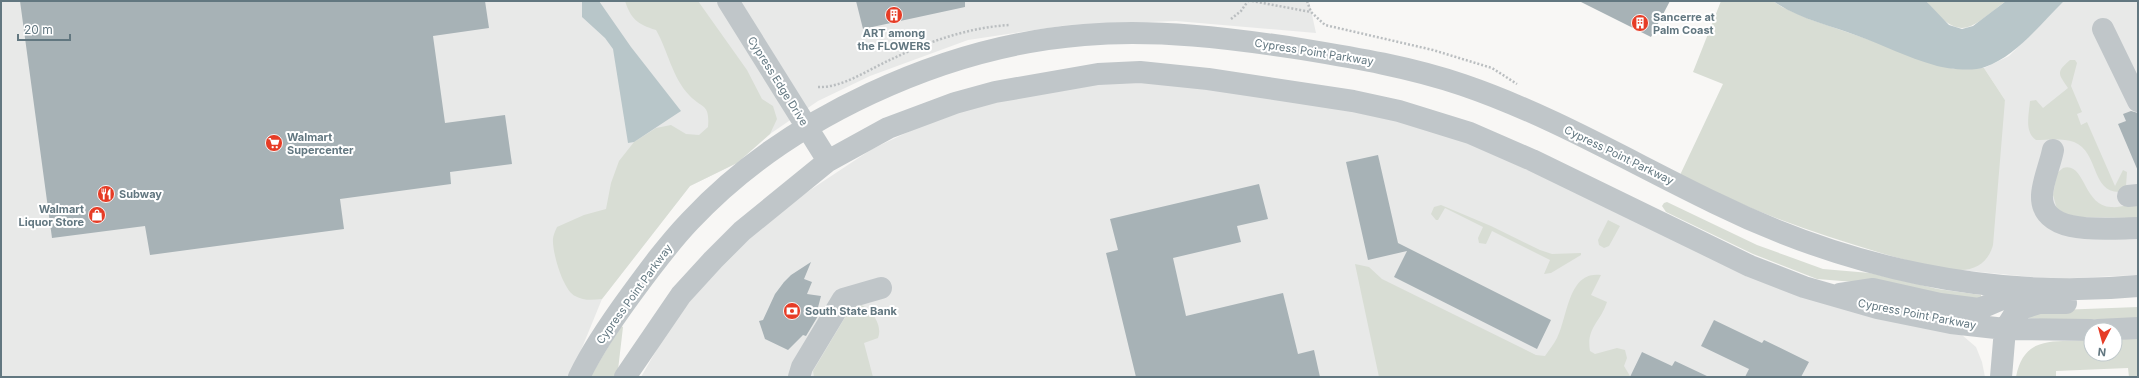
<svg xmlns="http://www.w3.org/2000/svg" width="2139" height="378" font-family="Inter,sans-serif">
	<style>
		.built { fill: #e8e9e8 }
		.green { fill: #d8ddd4 }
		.water { fill: #b8c6c9 }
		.building { fill: #a7b2b6 }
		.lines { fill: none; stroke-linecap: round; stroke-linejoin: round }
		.path { stroke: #babec0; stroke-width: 2.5; stroke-dasharray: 2 2; stroke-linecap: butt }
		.minor { stroke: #c0c6c9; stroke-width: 22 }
		.labels { text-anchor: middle; stroke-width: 4; stroke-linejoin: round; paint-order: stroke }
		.poi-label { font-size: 11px; font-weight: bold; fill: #627780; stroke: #fff; text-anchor: start }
		.street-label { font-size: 11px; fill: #627780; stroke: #fff }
	</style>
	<rect width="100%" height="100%" fill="#f8f7f5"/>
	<path class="built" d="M1,1h1308l7,32 -140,-12 -108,4 -100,15 -98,36 -52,25 -48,33 -33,29 -47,23 -88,113 -32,78h-569z
		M2064,1h74v274l-85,4 -93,-9 45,-170 -21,-32 25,-12z
		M1127,81l62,4 186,29 100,30 111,53 376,138 14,12 6,15 3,15h-1344l30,-52 32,-40 36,-40 56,-45 77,-51 72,-34 104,-25z"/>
	<path class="green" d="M625,1h73l49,69 15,29 11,7 4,13 -7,15 -33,29 -47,23 -88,113c-10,1 -18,2 -27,-3 -12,-6 -23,-44 -22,-57 0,-3 2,-8 4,-12l27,-12 22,-6 5,-26 8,-22 15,-19 22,-14 15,-3 15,9 13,1 9,-8c2,-24 -6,-18 -19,-32 -17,-18 -21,-44 -33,-65 -19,-6 -25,-11 -31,-29z
		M1721,1h52l9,6 27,12 145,50 30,-1 21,32 -12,145c-4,15 -15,25 -33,25 -21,0 -58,-11 -79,-17 -39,-12 -78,-24 -115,-39 -29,-11 -58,-26 -86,-39l43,-91 -30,-12z
		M1926,1h80c-37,28 -45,43 -80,0z
		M2070,60h5l2,3 -6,23 11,26 -5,2 4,11 6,-3 28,64 8,-16 4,2 -1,14 -7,6c-28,0 -20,-40 -45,-50 -11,-4 -27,-2 -38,-2 -12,-8 -7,-26 -6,-39l6,-1 7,8 25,-20c-9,-14 -13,-15 2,-28z
		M2063,168c22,-7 20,38 48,39 10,1 18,-3 27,-6v17l-66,-1 -15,-8 -4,-14 4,-22z
		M1667,202l90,43 66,24 47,4 68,16 43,6v6l-114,-18 -50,-4 -64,-25 -87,-42 -4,-6 2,-3z
		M1441,205l50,21 49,24 12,4 29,-1v2l-30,18 -7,1 6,-14 -58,-29 -6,13 -7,-1 -1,-5 5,-11 -38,-19 -7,12h-2l-5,-6 3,-7z
		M1608,220l12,6 -11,20 -5,2 -5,-3 -1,-5z
		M1355,264l14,3 13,12 154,76 9,1c4,-6 9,-12 12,-18 11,-21 11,-68 44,-63l-10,20 16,7c-7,21 -21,26 -17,49l5,3 22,-6 8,2 2,8 -3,8 6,10 -251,1z
		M861,305c11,4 22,21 17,33l-14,5 9,34h-59l-1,-6 37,-62 3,-3z
		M2138,307v11l-73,3 -37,-3 1,-7z
		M621,326l2,1 -5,43 -3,7h-25z
		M2138,338v39h-9l-1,-9 -72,3v6h-40c8,-43 40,-35 75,-36v13h24v-14z"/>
	<path class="water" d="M582,1h17l32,46 50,64 -47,31 -6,1 -15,-94 -8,-11 -23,-21z
		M1773,1h153l23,24 13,4 11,-3 33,-25h58c-24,23 -47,55 -79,66 -12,5 -39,2 -51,-2 -26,-7 -51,-20 -76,-29 -29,-11 -59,-17 -85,-35z"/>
	<path class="building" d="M20,1h465l4,27 -56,8 12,87 60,-8 7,49 -62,8 1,12 -111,15 4,30 -194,26 -5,-29 -93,12z
		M856,1h109v6l-102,22z
		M1579,1h91l-19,36z
		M2131,111l7,2v58l-20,-47 8,-3 -3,-7z
		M1378,155l20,88 153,77 -14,29 -143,-72 13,-26 -39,9 -22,-98z
		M1259,184l9,35 -31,7 4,16 -68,16 13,58 97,-23 15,61 16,-4 6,27h-184l-30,-124 12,-3 -8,-31z
		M811,262l-7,17 8,3 -5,12 14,2 -5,19 2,1 -12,20 -3,-1 -15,15 -23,-11 -6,-18 4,-1 12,-26 9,-12 7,-7z
		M1714,320l48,23 2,-3 45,22 -8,15h-56l4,-8 -48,-23z
		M1642,352l30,14 3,-5 34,16h-79z"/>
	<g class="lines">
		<path class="path" d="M1252,1l59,11
			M1307,1l4,11 14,13 108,25 59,18 25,16
			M1231,19l10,-8 7,-10
			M818,87c25,1 51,-18 74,-28 35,-17 78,-32 118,-34"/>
		<path class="minor" d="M728,1l100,160
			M2103,29l35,72
			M2053,150c-3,15 -10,30 -11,45 -2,43 70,33 96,33
			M2128,196l10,-1
			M1840,294l33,-5 67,15 39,5 21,-9 11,-13
			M2098,330l40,-2
			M579,377c14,-29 32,-55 51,-81 19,-26 38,-52 60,-75 96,-103 254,-175 394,-186 73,-6 145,3 217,14 55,9 109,18 162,36 88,30 169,78 252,118 132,65 277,97 423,83
			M625,377l56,-82 32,-35 29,-29 86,-70 60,-33 67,-25 40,-11 103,-18 42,-2 68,7 145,22 46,10 71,22 62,27 218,106 54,21 73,21 74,15 54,6 86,1
			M799,377l3,-10 41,-68 38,-11
			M2001,377l4,-48 12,-19 22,-7h27"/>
	</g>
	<defs>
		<g id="building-disc" transform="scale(0.9)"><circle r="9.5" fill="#e63c26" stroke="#fff"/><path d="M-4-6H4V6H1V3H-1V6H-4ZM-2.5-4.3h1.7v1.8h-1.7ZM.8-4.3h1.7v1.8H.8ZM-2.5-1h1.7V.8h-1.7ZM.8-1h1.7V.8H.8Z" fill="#fff"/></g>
		<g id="supermarket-disc" transform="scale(0.9)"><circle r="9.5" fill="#e63c26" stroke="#fff"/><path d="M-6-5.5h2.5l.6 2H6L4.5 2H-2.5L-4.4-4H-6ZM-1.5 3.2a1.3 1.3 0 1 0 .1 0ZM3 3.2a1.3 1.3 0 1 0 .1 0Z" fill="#fff"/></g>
		<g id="restaurant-disc" transform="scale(0.9)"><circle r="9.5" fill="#e63c26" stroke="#fff"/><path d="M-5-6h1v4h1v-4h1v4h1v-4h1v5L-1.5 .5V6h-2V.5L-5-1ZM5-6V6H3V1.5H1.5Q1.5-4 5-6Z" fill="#fff"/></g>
		<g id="shop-disc" transform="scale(0.9)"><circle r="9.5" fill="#e63c26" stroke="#fff"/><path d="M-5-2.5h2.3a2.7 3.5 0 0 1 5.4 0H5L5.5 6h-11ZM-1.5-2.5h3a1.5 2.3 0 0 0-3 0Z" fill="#fff"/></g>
		<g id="bank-disc" transform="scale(0.9)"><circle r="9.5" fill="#e63c26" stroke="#fff"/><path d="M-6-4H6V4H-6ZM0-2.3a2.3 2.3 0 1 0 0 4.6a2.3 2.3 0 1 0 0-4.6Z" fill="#fff"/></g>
	</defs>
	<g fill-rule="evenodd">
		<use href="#building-disc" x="894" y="15"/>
		<use href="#building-disc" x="1640" y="23"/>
		<use href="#supermarket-disc" x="274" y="143"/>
		<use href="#restaurant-disc" x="106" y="194"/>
		<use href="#shop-disc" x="97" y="215"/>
		<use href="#bank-disc" x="792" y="311"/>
	</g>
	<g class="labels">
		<g class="poi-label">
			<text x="1653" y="21">Sancerre at<tspan x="1653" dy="13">Palm Coast</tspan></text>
			<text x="894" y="37" text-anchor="middle">ART among<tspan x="894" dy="13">the FLOWERS</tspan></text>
			<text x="287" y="141">Walmart<tspan x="287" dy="13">Supercenter</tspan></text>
			<text x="119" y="198">Subway</text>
			<text x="84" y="213" text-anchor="end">Walmart<tspan x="84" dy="13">Liquor Store</tspan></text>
			<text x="805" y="315">South State Bank</text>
		</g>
		<g class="street-label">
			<text transform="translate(1314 52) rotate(9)" y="4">Cypress Point Parkway</text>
			<text transform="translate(778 81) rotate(58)" y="4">Cypress Edge Drive</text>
			<text transform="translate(1619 155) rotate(26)" y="4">Cypress Point Parkway</text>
			<text transform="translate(634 294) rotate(-54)" y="4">Cypress Point Parkway</text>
			<text transform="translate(1917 314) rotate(11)" y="4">Cypress Point Parkway</text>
		</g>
	</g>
	<rect width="2139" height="378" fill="none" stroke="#627780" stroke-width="4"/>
	<g transform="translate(2103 342) rotate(186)"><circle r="19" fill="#ffffff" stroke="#c0c9cc"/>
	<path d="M0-3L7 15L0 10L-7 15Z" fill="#e63c26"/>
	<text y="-6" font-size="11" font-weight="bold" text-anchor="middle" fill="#627780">N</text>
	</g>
	<path d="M18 34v6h52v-6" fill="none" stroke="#627780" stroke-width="2"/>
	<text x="24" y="34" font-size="12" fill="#627780" stroke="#ffffff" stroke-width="3" paint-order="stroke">20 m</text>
</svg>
